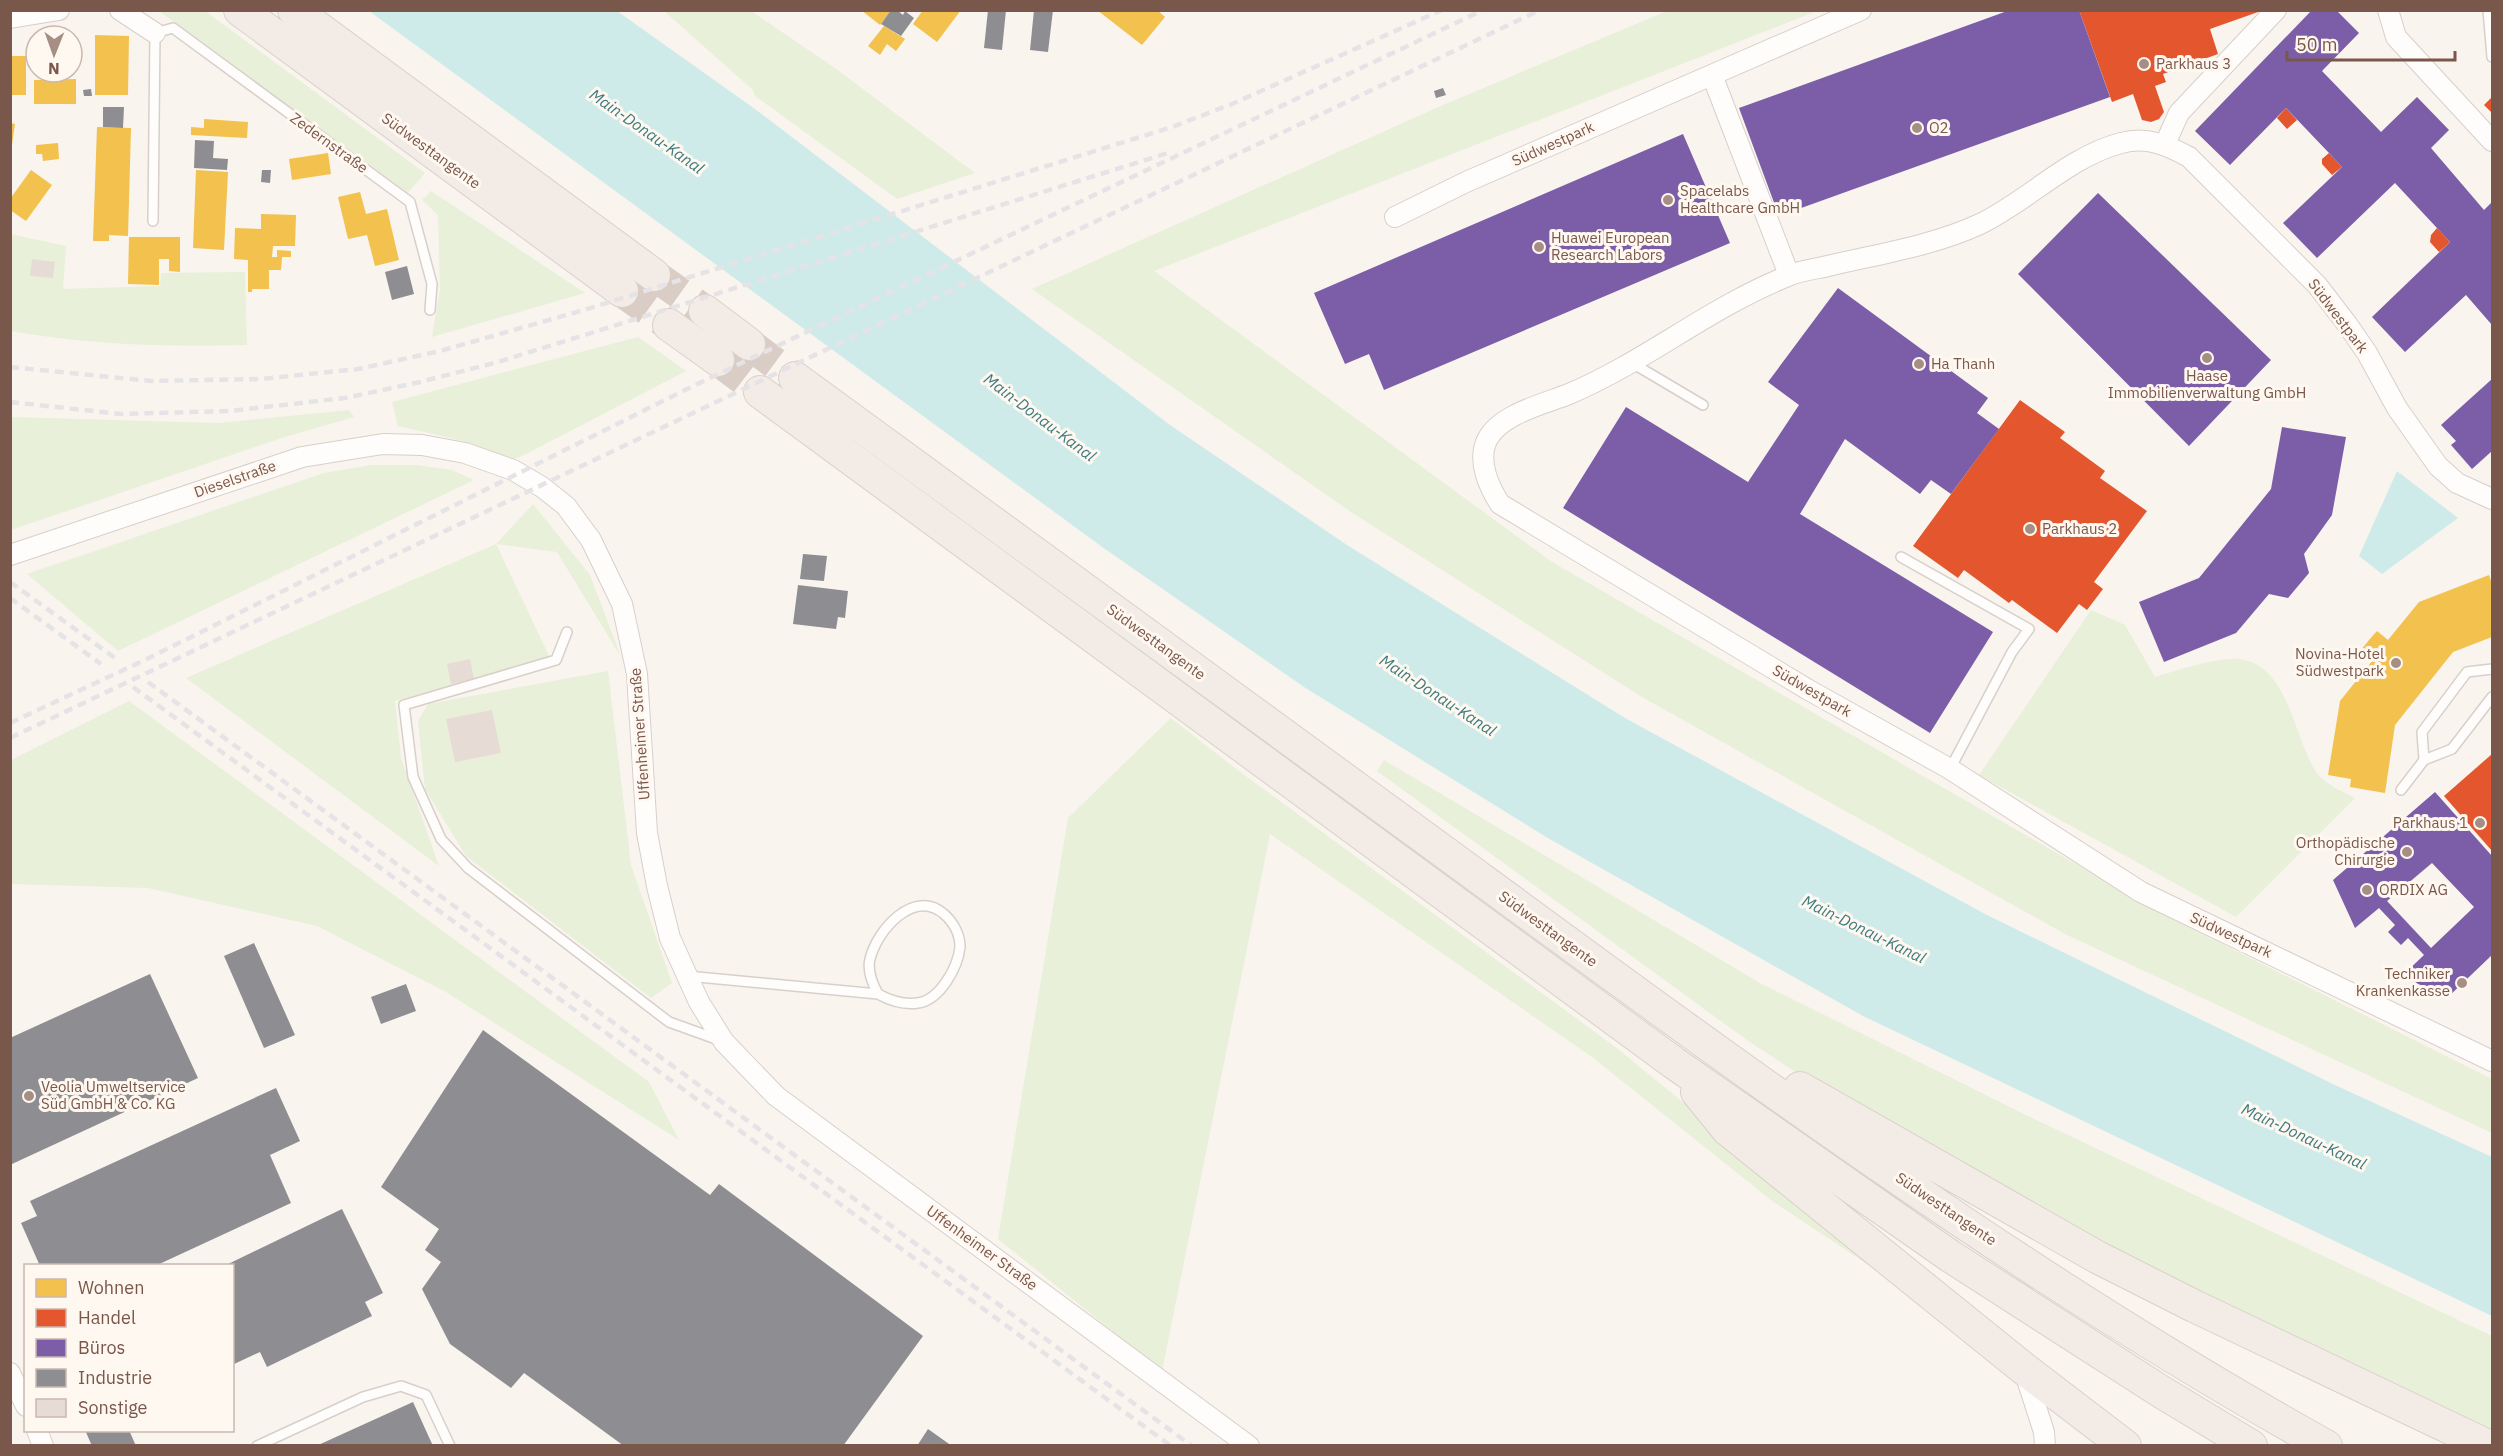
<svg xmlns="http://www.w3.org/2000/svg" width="2503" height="1456" font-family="'IBM Plex Sans',sans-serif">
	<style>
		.green { fill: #e8f0d9 }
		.water { fill: #ceebea }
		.homes { fill: #f2c14e }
		.shops { fill: #e4572e }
		.offices { fill: #7b5ea7; fill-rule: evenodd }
		.industry { fill: #8d8d92 }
		.building { fill: #e6dcd5 }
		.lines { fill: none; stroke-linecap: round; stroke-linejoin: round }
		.trunk-tunnel { stroke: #d9cdc5; stroke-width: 32; stroke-dasharray: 32 16; stroke-linecap: butt }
		.service-casing { stroke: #d8cfca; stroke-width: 12 }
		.minor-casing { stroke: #d8cfca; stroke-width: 22 }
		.trunk-casing { stroke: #dad0ca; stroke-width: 34 }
		.service { stroke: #fefdfc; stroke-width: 9 }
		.minor { stroke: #fefdfc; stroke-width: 20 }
		.trunk { stroke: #f3ebe6; stroke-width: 32 }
		.rail { stroke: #e5e3e6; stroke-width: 4.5; stroke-dasharray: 9 6; stroke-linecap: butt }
		.poi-dot { fill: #a68e84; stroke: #fff8f1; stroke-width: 2 }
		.labels { text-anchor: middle; stroke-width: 6; stroke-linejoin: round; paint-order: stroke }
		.poi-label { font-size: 15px; fill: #7a574b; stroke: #fff8f1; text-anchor: start }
		.street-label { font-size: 15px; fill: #7a574b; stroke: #fff8f1 }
		.water-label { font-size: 16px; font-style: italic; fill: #3d7b7f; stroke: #fff8f1 }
	</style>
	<rect width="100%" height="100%" fill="#f9f4ee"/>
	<path class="green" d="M159,11h46l220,162 -17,20z
		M664,11h87l84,57 140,105 -78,26 -142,-103 -2,-6z
		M1667,11h150l-663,260 398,291 612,353 328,164v54l-427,-199 -423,-237 -291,-185 -319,-223 411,-184z
		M431,191l154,102 -153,44 8,-48 -2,-74 -16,-15z
		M10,234l56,12 -3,43 97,-3 1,-13 84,-1 2,73c-79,2 -159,0 -236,-14z
		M638,337l48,34 -160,83 -19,8 -44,-21 -65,-15 -6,-24z
		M349,410l5,7 -69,20 -274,93v-113l208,6z
		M372,465h44l36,5 22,10 -356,171 -91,-77 297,-101z
		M533,504l57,71 31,82 -64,-105 -61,-8 54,114 -155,43 6,57 38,108 -253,-188 310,-134z
		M2091,610l34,15 30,52c20,-6 70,-23 90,-17 45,11 49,80 72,113 9,12 25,18 38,25l-119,119 -257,-142z
		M608,671l23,194 41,118 -21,15 -185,-142 -41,-67 -7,-68 10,-17z
		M129,701l520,381 30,58 -233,-148 -129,-66 -169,-38 -137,-4v-124z
		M1171,718l64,50 383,281 319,262 -166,-111 -179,-143 -322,-223 -108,537 -164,-132 70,-421z
		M1384,760l376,223 268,133 464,220v96l-344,-162 -321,-177 -80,-53 -370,-269z"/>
	<path class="water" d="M369,11h248l138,98 415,316 177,120 278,173 360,196 352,172 155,71v159l-629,-300 -317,-179 -242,-150 -199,-138z
		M2397,471l61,47 -76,56 -23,-18z"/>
	<path class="homes" d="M861,10h30l-11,15z
		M923,10h38l-24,32 -24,-18z
		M1097,10h60l8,7 -23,28z
		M884,26l21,13 -9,12 -9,-7 -7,11 -12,-9z
		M95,35l34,1 -1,59h-33z
		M10,56h16v39h-16z
		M76,79v25h-42v-24z
		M204,119l44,3 -1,16 -56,-3v-8l13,1z
		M10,123l5,1 -3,20h-2z
		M97,127l34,1 -3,108 -19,-1v6h-16z
		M58,143l1,16 -16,2 -1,-7h-6v-9z
		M328,153l3,21 -39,6 -3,-21z
		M31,170l21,15 -26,36 -16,-11v-11z
		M196,170l32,2 -4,78 -31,-2z
		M360,192l6,22 21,-5 12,51 -24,6 -8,-31 -19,4 -10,-42z
		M261,214l35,1 -1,31h-22l-1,11h5v-7l14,1v6h-9l-1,13h-12v19h-17v3h-4v-32l-14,-1 1,-31 26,1z
		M129,237h51v35l-11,-1v-12h-10v26l-31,-1z
		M2489,575l3,9v53l-39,15 -58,73 -10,68 -35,-6 1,-8 -23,-4 12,-74 33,-41 -12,-10 8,-10 8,-9 11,9 31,-38z"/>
	<path class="shops" d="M2079,10h182v1l-51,18 8,25 -55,20 3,8 -11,4 9,26 -5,7 -8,3 -9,-2 -9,-26 -21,8z
		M2492,97v16l-8,-8z
		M2286,108l11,12 -10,9 -10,-11z
		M2329,153l13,14 -10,8 -10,-11v-5z
		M2437,228l13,14 -11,10 -9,-10 1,-7z
		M2020,400l45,32 -5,6 45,33 -5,7 47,33 -53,71 9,7 -16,21 -8,-6 -22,29 -45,-33 -3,3 -45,-33 -6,8 -45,-32z
		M2492,754v97l-48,-55z"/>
	<path class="offices" d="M2010,10h69l31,87 -331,119 -40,-108z
		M2312,10h24l23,23 -37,38 59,61 36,-35 32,33 -18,18 53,62 8,-8v123l-26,-30 -61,57 -33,-35 78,-75 -55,-59 -78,75 -34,-35 59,-56 -13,-14 -43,-45 -56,57 -35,-34z
		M1683,134l47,109 -346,147 -15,-36 -24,10 -31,-71z
		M2098,193l173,167 -82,86 -171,-172z
		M1838,288l150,110 -11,15 22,16 -48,65 -20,-14 -11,14 -75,-55 -45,75 193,118 -63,101 -367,-225 63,-101 122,75 51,-77 -31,-23z
		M2492,379v72l-20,18 -21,-24 5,-4 -15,-16z
		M2282,427l64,10 -14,78 -28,39 5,19 -21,25 -19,-4 -33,39 -72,29 -25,-60 60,-24 72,-89z
		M2435,792l57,64v99l-45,43 -45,-22 22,-21 -16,-17 -7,7 -13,-13 7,-7 -16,-17 -24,20 -22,-48zM2432,863l42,44 -43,41 -44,-47z"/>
	<path class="industry" d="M891,10h6l6,5 2,-4 9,7 -13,18 -20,-12z
		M988,10h18l-4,40 -18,-2z
		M1034,10h19l-5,42 -18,-2z
		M1443,88l3,7 -10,3 -2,-7z
		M91,89l1,7h-8l-1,-6z
		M103,107h21l-1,21 -20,-1z
		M195,140l19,1 -1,17 15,1 -1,11 -33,-2z
		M262,170h9l-1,13 -9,-1z
		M407,266l7,28 -22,6 -7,-28z
		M803,554l24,2 -3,25 -24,-2z
		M798,585l50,6 -3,27 -7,-1 -2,12 -43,-5z
		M254,943l41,92 -31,13 -40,-92z
		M150,974l48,104 -186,86 -2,-126z
		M406,984l10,27 -35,13 -10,-27z
		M483,1030l227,165 9,-11 204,152 -80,110h-219l-100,-73 -13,15 -61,-44 -28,-55 19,-27 -16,-12 14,-21 -58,-42z
		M276,1088l24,53 -30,14 21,48 -136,63h-115l-19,-43 16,-7 -7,-15z
		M342,1209l41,84 -18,9 7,14 -105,51 -7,-15 -28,13v-99h-8z
		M413,1402l20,44h-117z
		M928,1429l24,17h-35z
		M85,1430h44l7,16h-44z"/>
	<path class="building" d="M32,259l23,3 -2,16 -23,-2z
		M470,659l4,20 -23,5 -4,-20z
		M492,710l9,43 -46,9 -9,-43z"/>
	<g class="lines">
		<path class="trunk-tunnel" d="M654,275l51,36
			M622,291l47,34
			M749,344l46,34
			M718,360l42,32"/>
		<g class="service-casing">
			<path id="service" d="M2488,10l4,47
				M153,221l2,-188 18,-5 237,174 22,82 -2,26
				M1632,363l71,42
				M1901,557l128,72 -17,23 -62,117
				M567,632l-11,28 -152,45 9,72 28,62 27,29 201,154 50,18
				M2424,760l-2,-28 45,-60 25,-3
				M2401,790l23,-30 28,-11 40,-52
				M687,976l191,18c11,6 26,11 40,9 22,-3 40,-36 42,-56 0,-13 -7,-25 -16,-33 -30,-26 -67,16 -74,45 -3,12 2,24 8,35
				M257,1446l106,-49 38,-11 25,9 24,51"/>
		</g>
		<g class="minor-casing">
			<path id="minor" d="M120,10l35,23
				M2388,10l8,27 96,104
				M10,18l49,-8
				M1712,75l77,200
				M2165,144l14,-31 97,-103
				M1395,217l71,-35 395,-172
				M2492,499l-35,-16 -19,-17 -41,-58 -30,-55 -20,-29 -30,-39 -128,-128c-22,-12 -42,-21 -68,-14 -53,14 -93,58 -141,81 -45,21 -100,30 -148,41 -15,4 -31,5 -44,11 -78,31 -143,86 -219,118 -25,10 -69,20 -82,46 -10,21 2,47 13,64l307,185 143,80 191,123 351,169
				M10,555l292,-98 81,-13 39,1 43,8 48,17 29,17 24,19 25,34 31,64 15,70 10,159 10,53 13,52 29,64 25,40 52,54 473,350
				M2024,1370l20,62 1,14
				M10,1373l16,33
				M37,1430l6,16"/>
		</g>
		<g class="trunk-casing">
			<path id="trunk" d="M240,10l382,281
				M294,10l360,265
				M705,311l44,33
				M669,325l49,35
				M795,378c222,163 445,324 667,487 278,204 561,413 864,581
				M760,392l914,671 276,193 210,135 91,55
				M1800,1088l297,169 97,49 294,140
				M1697,1092l30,37 296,239 102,78"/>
		</g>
		<use href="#service" class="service"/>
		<use href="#minor" class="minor"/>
		<use href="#trunk" class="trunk"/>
		<path class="rail" d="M10,367l141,14 110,-2 97,-10 82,-18 144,-41 588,-183 60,-23 210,-94
			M10,402l111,12 108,-3 116,-13 75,-16 78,-20 670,-209
			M10,582l105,76
			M10,598l91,66
			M148,682l1044,764
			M133,687l1038,759
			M10,723l137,-64 544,-272 792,-377
			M10,738l1530,-728"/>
	</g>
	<g class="poi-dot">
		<circle cx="2144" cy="64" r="6"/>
		<circle cx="1917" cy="128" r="6"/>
		<circle cx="1668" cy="200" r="6"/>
		<circle cx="1539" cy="247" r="6"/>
		<circle cx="2207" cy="358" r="6"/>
		<circle cx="1919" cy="364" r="6"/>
		<circle cx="2030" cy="529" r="6"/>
		<circle cx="2396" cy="663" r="6"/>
		<circle cx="2480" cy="823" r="6"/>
		<circle cx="2407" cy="852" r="6"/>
		<circle cx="2367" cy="890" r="6"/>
		<circle cx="2462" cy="983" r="6"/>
		<circle cx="29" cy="1096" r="6"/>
	</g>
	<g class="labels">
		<g class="poi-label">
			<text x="2156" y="69">Parkhaus 3</text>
			<text x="1929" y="133">O2</text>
			<text x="1680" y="196">Spacelabs<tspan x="1680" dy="17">Healthcare GmbH</tspan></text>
			<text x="1551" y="243">Huawei European<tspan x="1551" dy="17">Research Labors</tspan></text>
			<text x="1931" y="369">Ha Thanh</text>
			<text x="2207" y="381" text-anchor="middle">Haase<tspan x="2207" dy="17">Immobilienverwaltung GmbH</tspan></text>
			<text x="2042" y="534">Parkhaus 2</text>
			<text x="2384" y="659" text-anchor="end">Novina-Hotel<tspan x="2384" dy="17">Südwestpark</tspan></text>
			<text x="2468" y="828" text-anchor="end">Parkhaus 1</text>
			<text x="2395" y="848" text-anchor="end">Orthopädische<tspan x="2395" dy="17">Chirurgie</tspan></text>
			<text x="2379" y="895">ORDIX AG</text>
			<text x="2450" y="979" text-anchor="end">Techniker<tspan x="2450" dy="17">Krankenkasse</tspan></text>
			<text x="41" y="1092">Veolia Umweltservice<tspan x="41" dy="17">Süd GmbH &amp; Co. KG</tspan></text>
		</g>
		<g class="street-label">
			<text transform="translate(329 143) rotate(36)" y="5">Zedernstraße</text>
			<text transform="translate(1553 144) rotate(-24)" y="5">Südwestpark</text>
			<text transform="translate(431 151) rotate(36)" y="5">Südwesttangente</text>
			<text transform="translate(2338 316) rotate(53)" y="5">Südwestpark</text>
			<text transform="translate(235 479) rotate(-19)" y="5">Dieselstraße</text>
			<text transform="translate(1156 642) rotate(36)" y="5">Südwesttangente</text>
			<text transform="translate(1812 691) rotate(30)" y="5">Südwestpark</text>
			<text transform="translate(640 734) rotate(-94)" y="5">Uffenheimer Straße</text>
			<text transform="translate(1548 929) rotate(36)" y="5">Südwesttangente</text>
			<text transform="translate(2231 935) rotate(25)" y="5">Südwestpark</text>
			<text transform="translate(1946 1209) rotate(34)" y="5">Südwesttangente</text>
			<text transform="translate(982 1248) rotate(36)" y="5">Uffenheimer Straße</text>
		</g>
		<g class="water-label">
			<text transform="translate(647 131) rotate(35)" y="6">Main-Donau-Kanal</text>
			<text transform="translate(1040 417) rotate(37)" y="6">Main-Donau-Kanal</text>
			<text transform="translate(1438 695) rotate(33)" y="6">Main-Donau-Kanal</text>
			<text transform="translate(1864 929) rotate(26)" y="6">Main-Donau-Kanal</text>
			<text transform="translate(2304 1136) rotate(25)" y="6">Main-Donau-Kanal</text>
		</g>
	</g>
	<rect width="2503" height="1456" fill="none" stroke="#7a574b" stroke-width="24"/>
	<rect x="24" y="1264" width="210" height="168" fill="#fff8f1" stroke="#cab8af" stroke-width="1.5"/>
	<rect x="36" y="1279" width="30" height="18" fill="#f2c14e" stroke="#cab8af" stroke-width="1.5"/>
	<text x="78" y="1294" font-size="18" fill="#7a574b">Wohnen</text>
	<rect x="36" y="1309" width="30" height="18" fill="#e4572e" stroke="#cab8af" stroke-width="1.5"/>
	<text x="78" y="1324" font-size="18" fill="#7a574b">Handel</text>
	<rect x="36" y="1339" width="30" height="18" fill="#7b5ea7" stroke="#cab8af" stroke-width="1.5"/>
	<text x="78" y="1354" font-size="18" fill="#7a574b">Büros</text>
	<rect x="36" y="1369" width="30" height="18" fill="#8d8d92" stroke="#cab8af" stroke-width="1.5"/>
	<text x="78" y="1384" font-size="18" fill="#7a574b">Industrie</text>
	<rect x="36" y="1399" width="30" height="18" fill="#e6dcd5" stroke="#cab8af" stroke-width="1.5"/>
	<text x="78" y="1414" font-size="18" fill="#7a574b">Sonstige</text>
	<g transform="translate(54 54) rotate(181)"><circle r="28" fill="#fff8f1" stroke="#cab8af" stroke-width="1.5"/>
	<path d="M0-4.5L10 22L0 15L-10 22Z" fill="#a68e84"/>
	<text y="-9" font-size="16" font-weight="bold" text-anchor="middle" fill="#7a574b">N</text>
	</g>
	<path d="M2287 51v9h168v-9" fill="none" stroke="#7a574b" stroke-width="3"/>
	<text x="2296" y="51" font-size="18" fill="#7a574b" stroke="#fff8f1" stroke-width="4.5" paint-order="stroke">50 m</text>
</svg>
